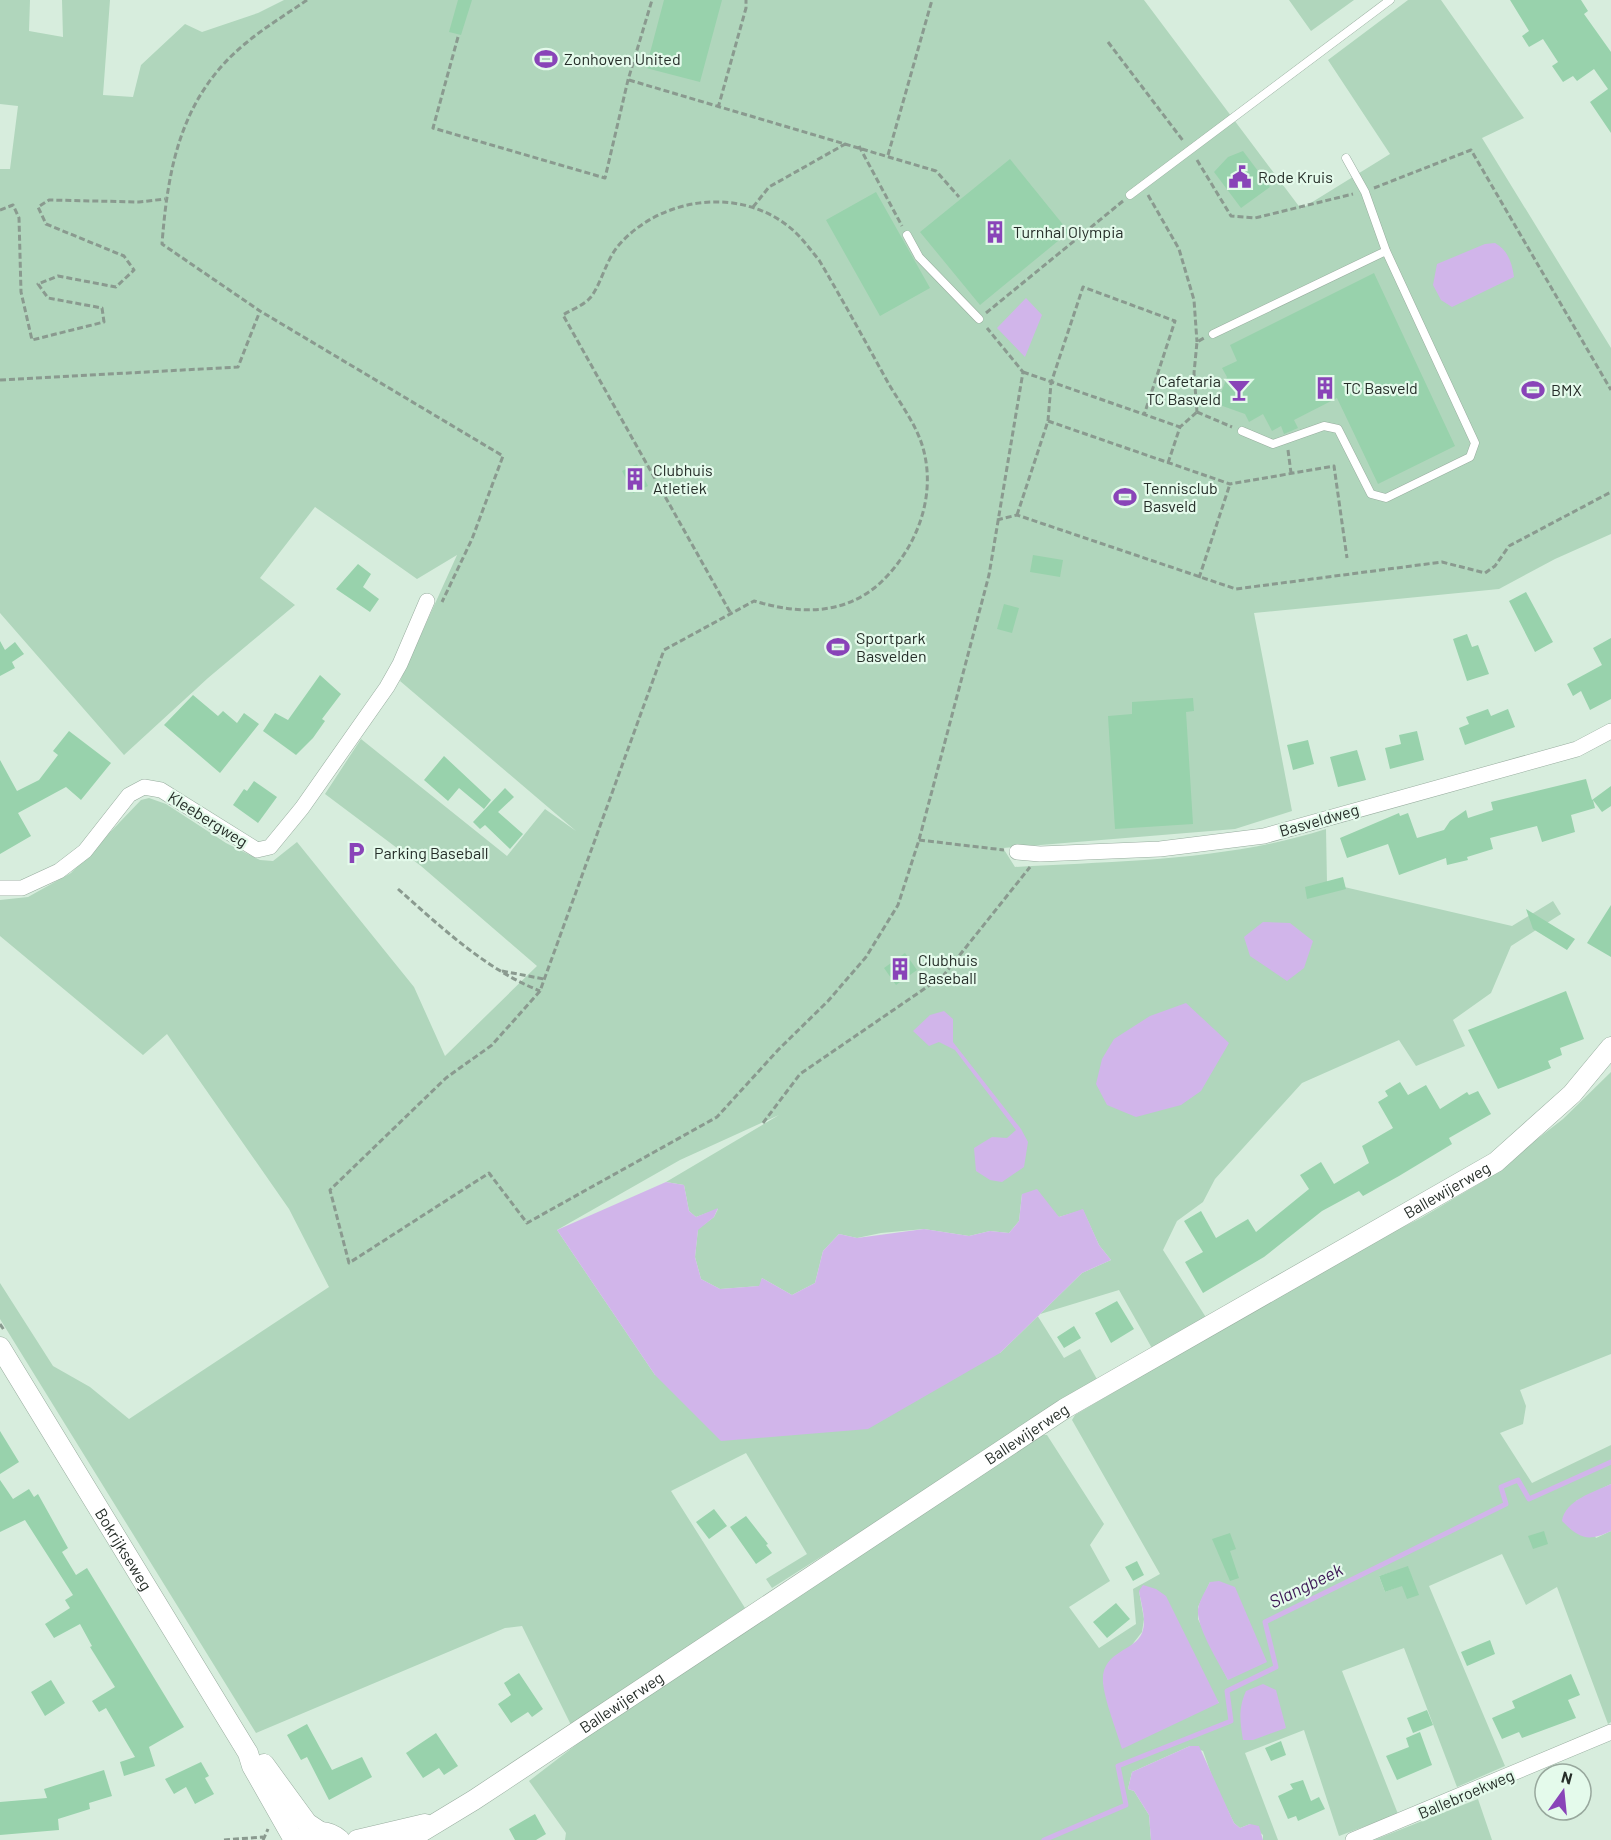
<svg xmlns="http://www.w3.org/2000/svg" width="1611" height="1840" font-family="Barlow,sans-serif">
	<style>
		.green { fill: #b0d6bc; fill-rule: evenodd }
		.water { fill: #d1b5ea }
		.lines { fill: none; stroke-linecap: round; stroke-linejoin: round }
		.stream { stroke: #d1b5ea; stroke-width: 5 }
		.building { fill: #98d2ac }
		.service-casing { stroke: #98ad9f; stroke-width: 9 }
		.minor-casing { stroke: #98ad9f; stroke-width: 16 }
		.tertiary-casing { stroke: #98ad9f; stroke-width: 21 }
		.path { stroke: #8a9a8f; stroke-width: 3; stroke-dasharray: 6 3; stroke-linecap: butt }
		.service { stroke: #fff; stroke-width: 8 }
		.minor { stroke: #fff; stroke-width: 15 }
		.tertiary { stroke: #fff; stroke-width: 20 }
		.labels { text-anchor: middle; stroke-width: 4.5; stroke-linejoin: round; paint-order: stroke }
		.poi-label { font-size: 16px; fill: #262e29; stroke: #e4faeb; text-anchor: start }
		.street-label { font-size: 16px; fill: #262e29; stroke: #e4faeb }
		.water-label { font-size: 18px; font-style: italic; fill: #3c1755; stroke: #e4faeb }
	</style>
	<rect width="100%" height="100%" fill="#d7eddd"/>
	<path class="green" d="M0,0h30l-1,31 34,6 -1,-37h48l-7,95 30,2 8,-32 44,-41 17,8 56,-19 26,-13h860l157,209 89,-55 -62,-94 80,-60h33l83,118 -42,20 129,210v186l-56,25 -56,30 -245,24 38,198 -57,18 -232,19 12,19c103,-6 212,-6 311,-38l1,54 185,43 41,-25 8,13 -50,32 -20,47 -38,27 12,26 -49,20 -17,-26 -97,43 -87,96 -12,23 -26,19 -14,29 44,69 -54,31 -34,-60 -82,25 27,43 16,-9 18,32 -326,207 -6,-9 41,-25 -61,-101 -75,38 74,117 -174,117 -49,-99 -17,2 -249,105 -256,-414v-36l53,83 37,21 39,32 200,-132 -40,-78 -122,-175 -24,21 -143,-119v-36l28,-3 43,-24 70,-73 8,-2 17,6 60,39 34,17 13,1 24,-19 117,145 31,69 92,-90 -116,-100 -96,-72 36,-55 146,117 38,-47 31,22 -176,-150 57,-126 -40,24 -102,-72 -55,71 35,27 -87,73 -84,77 -124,-142v-444h10l8,-63 -18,-2zM779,1115l-113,67 18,3 5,26 7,6 22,-8 -4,8 -16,12 -3,28 6,22 19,10 40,-3 2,-8 30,17 23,-12 8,-32 16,-17 18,4 24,-5 43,-4 45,7 21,-5 19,2 10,-12 3,-27 37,23 24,-7 16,35 12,15 -29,13 -82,80 -345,22 -98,-145 123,-70z
		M1289,0h65l-43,31z
		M1611,1072v282l-91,36 6,16 -3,18 -23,9 32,50 79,-38v39l-35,17 20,37 15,-7v191l-3,2 -51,-137 -31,18 -24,-51 -73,32 76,180 -48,21 -53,-139 -62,23 56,143 -59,22 -35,-106 -59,23 33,87h-15v-5l-13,-11 -10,4 -6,-5 -20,-41 -11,-31 -13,-5 -58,26 -4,17 6,2 15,24 2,25h-586l1,-7 -37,-52 95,-73 417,-273h6l57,89 -14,21 20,36 -41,26 30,41 37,-24 -3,-35 27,-15 -88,-154 3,-5 283,-166 63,-31 61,-36 81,-63zM1408,1567l5,14 -28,11 -6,-16zM1210,1582l18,98 -30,-61v-12zM1139,1591l80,112 -113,-13 -3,-8 39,-50 2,-13z
		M1478,1799l14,41h-118z"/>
	<path class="water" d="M1495,243c13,7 17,20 19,34l-62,30 -11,-7 -8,-15 4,-21 48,-20z
		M1026,298l16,17 -17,42 -28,-29z
		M1263,922l27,1 23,18 -9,27 -17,13 -37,-25 -6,-19z
		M1186,1003l43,40 -28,48 -20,14 -45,12 -29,-12 -11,-21 6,-25 12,-20 36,-23z
		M944,1011l9,8v23l68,87 7,13 -4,25 -22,15 -12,-2 -14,-9 -2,-23 18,-11 15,1 9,-8 -61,-80 -16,-8 -10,4 -16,-15 17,-16z
		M666,1182l18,3 5,26 7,6 22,-9 -4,9 -16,13 -3,27 6,22 19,10 39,-3 3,-8 30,17 23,-12 8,-32 16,-17 18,4 67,-9 45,7 21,-5 19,2 10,-12 3,-27 15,-5 22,28 24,-8 16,36 12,15 -29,13 -82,80 -132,76 -147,12 -66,-66 -98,-145z
		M1611,1484v47c-23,11 -31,8 -49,-10 3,-21 32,-29 49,-37z
		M1219,1581l16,6 32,75 -39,18c-9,-17 -32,-53 -30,-71 2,-10 8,-19 12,-27z
		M1143,1585l13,4 10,7 53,107 -97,46c-5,-17 -18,-50 -19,-67 -2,-31 31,-30 39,-49 5,-13 -1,-29 -3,-42z
		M1263,1684l13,6 10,38 -33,12h-10c-3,-19 -5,-31 3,-49z
		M1190,1746h9l35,77 6,5 10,-4 9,2 4,14h-112l-2,-25 -15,-24 -6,-2 4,-17z"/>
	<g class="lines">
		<path class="stream" d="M1044,1840l82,-35 -8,-39 113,-45 -4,-30 49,-24 -11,-45 241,-118 -5,-17 17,-7 11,19 82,-37"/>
	</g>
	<path class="building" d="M458,0h14l-11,35 -12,-3z
		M664,0h58l-22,82 -54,-14z
		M1510,0h71l7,11 -4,3 27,38v81l-21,-31 18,-13 -14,-20 -17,12 -4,-5 -10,6 -11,-16 6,-4 -15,-23 -14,8 -7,-11 7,-5z
		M1243,151l27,36 -29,21 -27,-36 14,-15z
		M1010,159l59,73 -89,73 -60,-73z
		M876,192l54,96 -50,28 -54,-96z
		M1374,273l81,173 -77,38 -41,-86 -43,22 4,8 -14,6 -3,-8 -9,5 -9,-17 -14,8 -4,-8 -28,-10 10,-27 -5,-9 15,-7 -7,-16z
		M637,464l11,22 -15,7 -11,-22z
		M1033,555l30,5 -3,17 -30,-5z
		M358,564l13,10 -8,13 16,12 -9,13 -34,-23z
		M1526,592l27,50 -18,10 -26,-51z
		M1004,604l15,4 -7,25 -15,-4z
		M1467,634l5,13 6,-2 11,29 -22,7 -14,-42z
		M1611,638v61l-21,11 -9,-19 -8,5 -6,-12 35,-19 -9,-17z
		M0,641l5,9 10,-8 9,12 -12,8 3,6 -15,8z
		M320,675l21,19 -19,25 3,2 -12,17 -17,17 -33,-24 12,-18 13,7z
		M193,695l25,21 5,-5 14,12 7,-10 15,11 -39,49 -56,-48z
		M1193,698l1,13 -8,1 7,112 -78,5 -7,-113 24,-2v-12z
		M1488,709l3,7 17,-7 7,18 -50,18 -6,-17 10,-4 -3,-7z
		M69,731l42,32 -30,37 -15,-13 -48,26 13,23 -31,18v-94l17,31 22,-11 19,-25 -5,-4z
		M1417,731l7,29 -34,9 -5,-21 16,-4 -2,-9z
		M1308,740l6,24 -21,6 -6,-25z
		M1357,750l9,30 -28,7 -8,-30z
		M444,756l47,44 -7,9 -25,-21 -11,13 -24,-21z
		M1586,779l6,21 19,-14v20l-9,6 -9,-12 2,8 -24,7 4,17 -33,10 -5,-16 -47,12 3,11 -26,8 1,3 -21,5 -1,-7 -47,17 -11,-31 -41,14 -7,-20 59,-25 1,3 8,-3 9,25 27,-8 6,-9 16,-11 2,8 25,-8 -2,-8z
		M254,781l23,16 -19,26 -25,-18 11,-16 3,2z
		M505,788l9,9 -16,15 25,22 -13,15 -25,-24 -5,4 -7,-7z
		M1343,877l3,12 -39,10 -2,-12z
		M1611,905v52l-24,-14z
		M1526,909l49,30 -8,11 -34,-21z
		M905,953l12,17 -21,15 -12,-17z
		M1566,991l18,48 -24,9 2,7 -14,6 3,7 -53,21 -30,-59z
		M1400,1082l8,13 18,-10 14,24 27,-17 2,3 9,-4 13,23 -42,24 3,6 -53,32 -36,20 -4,-5 -37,20 -58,46 -61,36 -18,-31 18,-10 -19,-31 17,-10 15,27 32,-19 8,13 53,-43 -9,-14 21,-13 13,22 35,-21 -7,-17 31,-18 -15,-26 10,-6 -3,-5z
		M1117,1301l17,28 -23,14 -16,-30z
		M1074,1326l7,12 -17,10 -7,-11z
		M0,1431l19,31 -19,12z
		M0,1480l13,19 16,-10 5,8 4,-3 30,54 -6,4 14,23 11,-7 97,159 -35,20 6,19 -31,10 -4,-14 15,-5 -29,-49 -7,4 -7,-11 23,-14 -25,-40 2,-1 -12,-22 -26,14 -9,-14 25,-16 -5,-8 8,-5 -48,-75 -25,12z
		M714,1509l13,17 -18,13 -13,-17z
		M746,1516l22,28 -2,1 6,8 -16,11 -26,-37z
		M1544,1531l4,13 -15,5 -5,-13z
		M1230,1533l6,16 -6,2 9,27 -9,3 -18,-42z
		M1137,1561l7,14 -11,6 -8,-14z
		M1408,1566l11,29 -12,4 -5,-13 -17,6 -6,-16z
		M1116,1603l14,16 -23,19 -14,-16z
		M1490,1640l5,14 -28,12 -6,-14z
		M519,1673l24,36 -11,8 -4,-5 -17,11 -13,-19 13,-9 -7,-12z
		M1571,1674l9,21 -12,5 8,18 -54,20 -3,-6 -17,7 -10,-21 23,-10 -3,-7z
		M51,1680l14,23 -20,13 -14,-24z
		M1427,1710l6,15 -20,8 -6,-15z
		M307,1724l25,46 30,-13 10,20 -43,23 -22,-43 -6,3 -14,-25z
		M1420,1732l12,33 -35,15 -11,-24 23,-9 -3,-9z
		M436,1733l22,33 -14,9 -5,-7 -16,10 -17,-25z
		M1281,1741l5,14 -15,6 -6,-13z
		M201,1762l8,14 -4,2 9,16 -19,10 -9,-17 -12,7 -9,-15z
		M104,1770l8,26 -23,7 1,6 -32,10 1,11 -59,5v-33l47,-4 -3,-9z
		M1303,1780l8,21 8,-4 6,12 -27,12 -2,-5 -8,3 -10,-23 15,-7 -3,-5z
		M535,1814l11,20 -10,6h-21l-6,-11z"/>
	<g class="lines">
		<g class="service-casing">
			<path id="service" d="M1130,195l260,-195
				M907,235l12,22 60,62
				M1213,334l173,-83
				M1242,431l31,13 51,-18 14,3 33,65 15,4 84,-41 5,-14 -89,-192 -21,-59 -19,-34"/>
		</g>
		<g class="minor-casing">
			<path id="minor" d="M1017,852l23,2 120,-5 104,-13 313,-87 34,-18
				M0,888h22l37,-17 26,-20 44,-56 15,-8 17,3 96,60 13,-3 32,-39 85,-121 13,-23 27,-63
				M1353,1840l258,-108"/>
		</g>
		<g class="tertiary-casing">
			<g id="tertiary">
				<path id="s1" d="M0,1347l248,406 4,13 42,74"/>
				<path d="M264,1764l43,59 12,8"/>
				<path d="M307,1835c12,-5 23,-4 33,5"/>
				<path d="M357,1840l68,-16"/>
				<path id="s2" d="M408,1840l66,-40 590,-391 432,-247 76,-68 39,-47"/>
			</g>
		</g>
		<path class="path" d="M307,0c-20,14 -42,27 -61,43 -64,52 -78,122 -84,201l98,67 243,145 -31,83 -30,63
			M458,37l-25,91 172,50 23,-98 24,-80
			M1108,42l76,100
			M629,80l307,91 23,26
			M718,108l28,-100v-8
			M859,146l43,80
			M888,155l44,-155
			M1197,160l34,56 24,2 98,-24
			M1374,188l97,-38 140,240
			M1148,195l31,54 15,51 3,42
			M753,207l16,-20 78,-44
			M0,210l13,-5 6,13 2,74 11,48 72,-18 -2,-14 -54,-10 -10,-14 20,-8 58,11 18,-17 -10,-14 -78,-32 -8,-17 11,-7 90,2 26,-3
			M986,313l137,-112
			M1023,372l157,55
			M0,380l238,-13 22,-56
			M1197,412l-3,-39 3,-31 7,-4
			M1197,412l35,15
			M1048,421l3,-38 32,-96 92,34 -31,94
			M1288,450l3,23
			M1168,463l12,-36 17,-15
			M1017,515l31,-94 182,63 104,-18 13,92
			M997,520l20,-5 219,74 206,-27 43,11 10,-7 14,-20 102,-54
			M1199,578l31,-94
			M730,612l-167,-297c8,-5 21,-10 27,-17 11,-13 15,-36 28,-52 41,-48 119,-60 170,-20 12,9 21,22 31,34 23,39 45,79 67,119 12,22 30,44 37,69 14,49 -7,102 -44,136 -36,32 -81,30 -125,17l-90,49 -124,341 -48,54 -46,33 -116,112 19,73 140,-90 38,50 190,-106 61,-67 50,-49 38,-44 32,-52 21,-65 70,-265 34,-203 -36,-44
			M919,840l85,10
			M398,889c43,38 87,80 142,102
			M502,971l42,8
			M763,1123l37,-49 143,-98 87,-109
			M0,1324l4,6
			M224,1840l39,-3
			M263,1840l5,-11"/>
		<use href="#service" class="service"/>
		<use href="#minor" class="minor"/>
		<use href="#tertiary" class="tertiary"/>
	</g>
	<defs>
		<g id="stadium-bare" transform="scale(1.8)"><path d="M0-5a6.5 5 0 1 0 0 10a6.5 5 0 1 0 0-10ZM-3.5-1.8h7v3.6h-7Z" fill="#8944b8" stroke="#e4faeb" stroke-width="2.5" paint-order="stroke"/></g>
		<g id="civic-bare" transform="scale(1.8)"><path d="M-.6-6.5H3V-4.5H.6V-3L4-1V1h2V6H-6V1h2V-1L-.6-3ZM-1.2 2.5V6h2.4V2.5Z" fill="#8944b8" stroke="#e4faeb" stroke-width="2.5" paint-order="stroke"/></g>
		<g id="building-bare" transform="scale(1.8)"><path d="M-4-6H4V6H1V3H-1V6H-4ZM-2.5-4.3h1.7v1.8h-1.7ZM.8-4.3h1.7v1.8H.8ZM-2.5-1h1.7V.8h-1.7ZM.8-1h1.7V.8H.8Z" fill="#8944b8" stroke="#e4faeb" stroke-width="2.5" paint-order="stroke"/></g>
		<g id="bar-bare" transform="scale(1.8)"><path d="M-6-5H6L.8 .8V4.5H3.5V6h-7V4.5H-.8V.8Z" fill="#8944b8" stroke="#e4faeb" stroke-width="2.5" paint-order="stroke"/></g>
		<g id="parking-bare" transform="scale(1.8)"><path d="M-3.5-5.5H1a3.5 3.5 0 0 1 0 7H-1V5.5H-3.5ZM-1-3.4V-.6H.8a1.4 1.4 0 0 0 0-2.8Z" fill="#8944b8" stroke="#e4faeb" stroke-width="2.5" paint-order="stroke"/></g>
	</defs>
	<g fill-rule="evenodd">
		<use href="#stadium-bare" x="546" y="59"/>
		<use href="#civic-bare" x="1240" y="177"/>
		<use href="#building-bare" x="995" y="232"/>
		<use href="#building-bare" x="1325" y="388"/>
		<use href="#bar-bare" x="1239" y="390"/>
		<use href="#stadium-bare" x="1533" y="390"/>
		<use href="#building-bare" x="635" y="479"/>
		<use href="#stadium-bare" x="1125" y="497"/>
		<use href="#stadium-bare" x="838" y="647"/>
		<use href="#parking-bare" x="356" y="853"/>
		<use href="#building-bare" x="900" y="969"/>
	</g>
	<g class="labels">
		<g class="poi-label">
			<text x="564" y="65">Zonhoven United</text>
			<text x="1258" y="183">Rode Kruis</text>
			<text x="1013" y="238">Turnhal Olympia</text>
			<text x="1221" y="387" text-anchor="end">Cafetaria<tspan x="1221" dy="18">TC Basveld</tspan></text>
			<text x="1343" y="394">TC Basveld</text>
			<text x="1551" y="396">BMX</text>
			<text x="653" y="476">Clubhuis<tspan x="653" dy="18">Atletiek</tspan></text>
			<text x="1143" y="494">Tennisclub<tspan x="1143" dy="18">Basveld</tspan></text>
			<text x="856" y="644">Sportpark<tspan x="856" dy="18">Basvelden</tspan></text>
			<text x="374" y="859">Parking Baseball</text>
			<text x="918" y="966">Clubhuis<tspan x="918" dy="18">Baseball</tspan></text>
		</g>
		<g class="street-label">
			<text transform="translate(208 819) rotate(32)" y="6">Kleebergweg</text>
			<text transform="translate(1319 820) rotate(-16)" y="6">Basveldweg</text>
			<text dy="6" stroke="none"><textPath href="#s2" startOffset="1226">Ballewijerweg</textPath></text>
			<text dy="6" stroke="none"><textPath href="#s2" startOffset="740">Ballewijerweg</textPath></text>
			<text dy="6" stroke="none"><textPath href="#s1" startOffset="237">Bokrijkseweg</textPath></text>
			<text dy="6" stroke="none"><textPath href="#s2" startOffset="254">Ballewijerweg</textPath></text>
			<text transform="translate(1466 1794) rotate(-23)" y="6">Ballebroekweg</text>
		</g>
		<g class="water-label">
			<text transform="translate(1306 1586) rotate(-26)" y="6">Slangbeek</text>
		</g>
	</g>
	<g transform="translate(1563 1792) rotate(15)"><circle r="28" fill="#e4faeb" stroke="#98a89d" stroke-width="1.5"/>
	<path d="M0-4.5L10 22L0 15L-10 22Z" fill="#8944b8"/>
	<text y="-9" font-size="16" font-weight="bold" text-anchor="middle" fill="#262e29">N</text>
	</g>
</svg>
